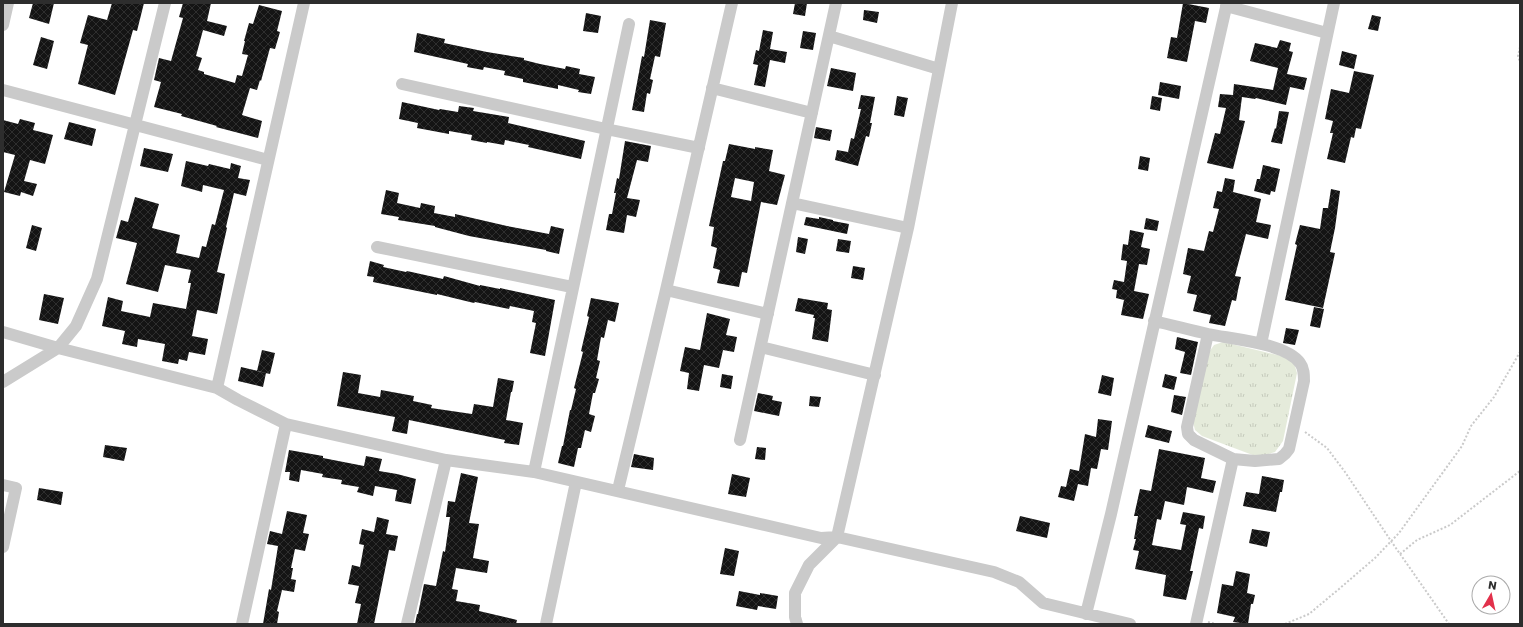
<svg xmlns="http://www.w3.org/2000/svg" width="1523" height="627" font-family="Poppins,sans-serif">
	<style>
		.grass { fill: url(#grass-tufts) }
		.building { fill: url(#building-cross-hatch); fill-rule: evenodd }
		.lines { fill: none; stroke-linecap: round; stroke-linejoin: round }
		.path { stroke: #cacaca; stroke-width: 2; stroke-dasharray: 2 2; stroke-linecap: butt }
		.street { stroke: #cacaca; stroke-width: 12 }
	</style>
	<defs>
		<pattern id="grass-tufts" width="24" height="20" patternUnits="userSpaceOnUse"><rect width="24" height="20" fill="#e5ebdb"/><path d="M3 7l-1-3M5 7V3M7 7l1-3M15 17l-1-3M17 17v-4M19 17l1-3" fill="none" stroke="#c5cabc"/></pattern>
		<pattern id="building-cross-hatch" width="8" height="8" patternUnits="userSpaceOnUse"><rect width="8" height="8" fill="#141414"/><path d="M0 0l8 8M0 8l8-8" fill="none" stroke="#2e2e2e"/></pattern>
	</defs>
	<rect width="100%" height="100%" fill="#fff"/>
	<path class="grass" d="M1223,342l63,15 8,6 3,10 -14,68 -8,11 -17,5 -56,-21 -7,-6 -2,-8 16,-70 5,-7z"/>
	<path class="building" d="M33,3h21l-5,21 -20,-6z
		M112,3h32l-7,28 -4,-1 -18,65 -37,-11 10,-39 -8,-2 8,-28 19,5z
		M183,3h28l-4,18 20,5 -3,10 -21,-6 -7,26 6,2 -4,12 6,2v2l31,9 2,-8 5,1 6,-21 -6,-1 3,-13h-1l5,-18 4,1 6,-19 23,6 -5,20 3,1 -5,17 -5,-1 -9,33 -1,-1 -3,10 -7,-2 -8,27 20,6 -4,17 -42,-11 1,-1 -36,-10 1,-2 -28,-7 7,-25 -7,-2 5,-22 12,3 12,-43 -4,-1z
		M795,3h12l-2,13 -12,-2z
		M1183,3l26,5 -3,15 -11,-2 -8,41 -20,-4 4,-21 6,1z
		M864,10l15,2 -2,11 -14,-3z
		M586,13l15,3 -3,17 -15,-2z
		M1372,15l9,2 -3,14 -10,-2z
		M650,20l16,3 -6,34 -5,-1 -5,23 3,1 -3,14 -3,-1 -3,19 -12,-2 10,-54 2,1z
		M763,30l10,2 -3,17 17,3 -2,11 -15,-3 -5,27 -11,-2 4,-20 -5,-1 3,-14 3,1z
		M803,31l13,2 -3,17 -13,-2z
		M417,33l28,6 -1,4 43,9 37,6v2l16,4 25,5 1,-3 14,3 -1,5 16,3 -4,17 -13,-2 1,-2 -21,-5v4l-35,-7v-3l-19,-4 1,-4 -21,-4 -1,3 -16,-3 1,-3 -54,-12z
		M41,37l13,4 -7,28 -14,-4z
		M1280,40l11,3 -2,8 4,1 -6,22 20,4 -3,12 -14,-3 -4,18 -30,-7 -1,1 -13,-2 -3,23 6,1 -12,48 -26,-6 8,-30 5,1 6,-26 -8,-1 2,-13 13,1 1,-11 39,6 5,-22 -28,-7 5,-18 22,5z
		M1342,51l15,4 -3,14 -15,-4z
		M831,68l25,5 -3,18 -26,-5z
		M1354,71l20,4 -13,54 -5,-1 -2,10 -3,-1 -6,26 -18,-4 6,-26h-3l3,-12 -8,-2 6,-30 18,4z
		M1160,82l21,4 -2,13 -21,-4z
		M861,95l14,2 -5,26h2l-3,14 -3,-1 -8,30 -23,-6 2,-10 11,2 3,-14 3,1 7,-30h-3z
		M897,96l11,2 -4,19 -10,-2z
		M1152,96l10,2 -2,13 -10,-2z
		M402,102l37,8 1,-1 18,3 1,-6 15,2 -1,3 36,6 -1,6 77,18 -4,18 -53,-12 1,-2 -24,-5 -1,5 -17,-3v1l-16,-3 1,-5 -23,-4v3l-32,-6 1,-5 -19,-4z
		M1279,111l10,1 -7,32 -11,-2 4,-14 1,1z
		M20,119l15,4 -2,7 20,5 -8,29 -15,-4 -6,21 13,3 -4,12 -12,-4 -1,4 -16,-4 11,-37 -12,-3v-32l15,4z
		M69,122l27,7 -4,17 -28,-7z
		M816,127l16,3 -2,11 -16,-3z
		M625,141l26,5 -3,16 -11,-2 -10,38 13,2 -4,17 -9,-2 -3,18 -18,-3 3,-16h3l4,-21h-2l3,-15 2,1z
		M729,144l26,5v-2l18,3 -4,21 16,4 -8,30 -16,-3 -14,71 -5,-1 -3,15 -22,-4 3,-13 -7,-2 4,-20 -6,-2 3,-19 -5,-1 14,-65h2zM735,178l19,4 -3,19 -20,-4z
		M144,148l29,6 -5,18 -28,-6z
		M1140,156l10,2 -2,13 -10,-2z
		M186,161l22,5 1,-2 21,5 1,-6 10,3 -3,12 12,2 -4,16 -12,-3 -8,34 1,1 -10,44 8,2 -8,40 -20,-4 -5,26 16,3 -3,16 -16,-3 -2,9 -8,-2 -1,5 -16,-3 3,-17 -27,-5 -1,8 -15,-3 3,-13 -23,-5 6,-29 15,4 -2,10 29,6 3,-14 33,6 5,-26h-3l3,-13 -26,-5 -7,27 -32,-8 11,-41 -21,-5 5,-18 7,2 7,-25 24,7 -7,24 28,7 -4,18 23,5 3,-12 4,1 6,-23 3,1 9,-35 -21,-5 -1,7 -21,-6z
		M1263,165l17,4 -5,23 -4,-1 -1,4 -16,-4 3,-12h3z
		M1225,178l10,2 -2,12 28,7 -5,23 15,3 -3,14 -22,-5 -11,42 6,1 -3,13 -2,11 -4,-1 -7,26 -16,-3 2,-8 -18,-4 4,-16 -10,-2 4,-17 -8,-2 5,-26 16,3 5,-20 4,1 6,-23 -6,-1 4,-17 5,1z
		M1331,189l9,2 -5,37 -5,24 5,1 -12,55 -38,-8 12,-55 -2,-1 5,-19 20,4 3,-21h5z
		M386,190l13,3 -2,10 23,5 1,-5 14,3 -1,7 21,4v-3l52,12 42,8 2,-8 13,3 -5,25 -13,-3v-1l-77,-14 -34,-9v-1l-37,-6 1,-3 -18,-3z
		M806,217l13,2v-2l14,3v1l16,3 -2,10 -43,-9z
		M1146,218l13,3 -2,10 -13,-2z
		M32,225l10,3 -6,23 -10,-3z
		M1130,230l14,3 -3,14 9,2 -3,16 -8,-1 -5,27 15,3 -6,25 -22,-4 3,-15 -8,-2 1,-8 -5,-1 2,-9 10,2 3,-21 -6,-1 2,-16 5,1z
		M798,237l10,2 -3,15 -9,-2z
		M838,239l13,2 -2,12 -13,-2z
		M370,261l14,4 -1,2 23,5 1,-1 36,8 1,-3 36,10v-1l20,4v-1l55,12 -10,56 -15,-3 6,-30 -4,-1 2,-11 -24,-5 -1,3 -34,-7 -1,1 -37,-9v1l-64,-13 1,-5 -7,-1z
		M853,266l12,2 -2,12 -12,-2z
		M44,294l20,4 -6,26 -19,-4z
		M591,298l28,5 -4,19 -7,-2 -4,18 -3,-1 -4,23 3,1 -4,17 3,1 -4,14h-2l-4,21 6,2 -4,16 -6,-2 -4,18h-3l-4,19 -16,-4 4,-17h1l7,-36h1l5,-21 -2,-1 9,-36 -2,-1 8,-34 -2,-1z
		M798,298l30,5 -1,6 5,1 -4,32 -16,-3 3,-21h-2l1,-3 -19,-4z
		M1314,307l10,2 -4,19 -10,-2z
		M707,313l23,6 -4,16 11,2 -3,15 -11,-2 -4,18 -15,-3 -5,26 -12,-2 2,-16 -9,-2 5,-24 15,3z
		M1286,328l13,2 -4,15 -12,-2z
		M1177,337l21,5 -7,33 -11,-2 5,-21 -10,-3z
		M262,350l13,3 -5,21 -13,-3z
		M241,367l25,6 -3,14 -25,-6z
		M343,372l18,3 -3,18 22,4 1,-7 33,6 -1,5 19,4 -1,3 41,6 2,-10 19,3 5,-29 16,3 -2,11h-1l-5,28 17,3 -4,22 -15,-2 1,-3 -96,-20 -2,14 -15,-3 3,-14 -58,-11z
		M722,374l11,2 -2,13 -11,-2z
		M1165,374l12,3 -3,13 -12,-3z
		M1102,375l12,3 -3,18 -13,-3z
		M758,393l15,3 -1,4 10,2 -3,14 -25,-5z
		M1174,395l12,2 -4,18 -11,-3z
		M810,396l11,1 -2,10 -10,-1z
		M1098,419l14,2 -4,29 -7,-1 -4,20 -6,-1 -3,18 -10,-2 -4,17 -16,-4 3,-11 5,1 4,-18 9,2 6,-37 11,3z
		M1148,425l24,6 -3,12 -24,-6z
		M105,445l22,3 -3,13 -21,-4z
		M757,447l9,1 -1,12 -10,-1z
		M1159,449l46,9 -4,20 15,3 -3,12 -26,-6 -3,18 -19,-4 -4,19 -4,-1 -5,26 29,5 5,-25 -6,-1 3,-12 22,4 -2,13 -4,-1 -9,43h3l-7,29 -23,-4 3,-21 -31,-6 4,-18 -6,-1 3,-11h-2l4,-23h-4l6,-27 11,2z
		M289,450l34,6v2l41,8 2,-10 16,3 -3,12 18,3 19,5 -5,25 -16,-3 2,-11 -22,-4 -2,10 -16,-4 2,-5 -18,-3 1,-4 -20,-3 1,-3 -22,-4 -2,12 -10,-2 1,-8h-5z
		M634,454l20,4 -1,12 -22,-3z
		M461,473l17,4 -9,46 10,1 -6,34 16,3 -2,12 -31,-5 -4,21 6,1 -2,11 24,4 -1,6 38,9 -1,4h-101l2,-10h1l6,-30 12,2 7,-35 2,1 5,-35h-4l2,-16 7,1z
		M732,474l18,4 -4,19 -18,-3z
		M1262,476l22,4 -2,12h-2l-4,20 -33,-6 3,-14 13,2z
		M39,488l24,4 -2,13 -24,-5z
		M287,511l20,4 -4,18 6,1 -4,17 -10,-2 -4,19h2l-2,11 5,1 -2,12 -12,-2 -5,21 2,1 -2,12h-14l6,-35 2,1 7,-44 -11,-2 3,-13 12,3z
		M1020,516l30,7 -3,15 -31,-7z
		M377,517l12,3 -3,14 12,2 -3,15 -6,-1 -15,74h-17l4,-20 -6,-1 4,-17 -11,-2 4,-19 8,2 4,-22 -5,-1 3,-15 12,3z
		M1252,529l18,3 -3,15 -18,-4z
		M725,548l14,3 -5,25 -14,-2z
		M1236,571l14,3 -3,19 8,2 -2,9h-2l-3,20 -15,-2 2,-5 -18,-4 5,-29 11,2z
		M739,591l21,4v-2l18,3 -2,13 -18,-3 -1,4 -21,-4z"/>
	<g class="lines">
		<path class="path" d="M1520,47l-2,9 2,6
			M1305,432l22,16 18,24 46,69 58,83
			M1400,554l17,-14 33,-15 70,-54
			M1208,622l8,2
			M1285,624l24,-10 30,-25 36,-31 24,-25 63,-87 9,-20 23,-29 26,-45"/>
		<path class="street" d="M1226,6l101,27
			M3,25l5,-22
			M829,36l110,33
			M402,84l204,45 93,19
			M712,88l100,25
			M3,90l265,70
			M792,203l116,25
			M377,247l195,40
			M666,290l102,24
			M1154,321c18,4 36,9 54,13 23,5 78,9 92,29 4,5 4,12 4,18l-15,68 -4,5 -6,5 -24,2 -22,-2 -39,-19 -6,-6 -1,-7 21,-93
			M3,332l55,16 159,40 21,12 48,24 160,36 88,12 287,66 16,-1 157,35 25,10 24,21 87,21
			M1261,344l73,-341
			M761,347l114,28
			M3,382l55,-34 18,-22 21,-47 68,-276
			M217,388l87,-385
			M740,440l96,-437
			M534,472l95,-448
			M3,485l13,3 -13,59
			M618,490l48,-200 66,-287
			M1086,614l25,-100 116,-511
			M242,624l44,-200
			M407,624l39,-164
			M546,624l30,-142
			M797,624l-2,-7v-24l14,-28 28,-28 71,-309 44,-225
			M1196,624l37,-165"/>
	</g>
	<rect width="1523" height="627" fill="none" stroke="#2d2d2d" stroke-width="8"/>
	<g transform="translate(1491 595) rotate(9)"><circle r="19" fill="#ffffff" stroke="#ababab"/>
	<path d="M0-3L7 15L0 10L-7 15Z" fill="#e2314b"/>
	<text y="-6" font-size="11" font-weight="bold" text-anchor="middle" fill="#2d2d2d">N</text>
	</g>
</svg>
